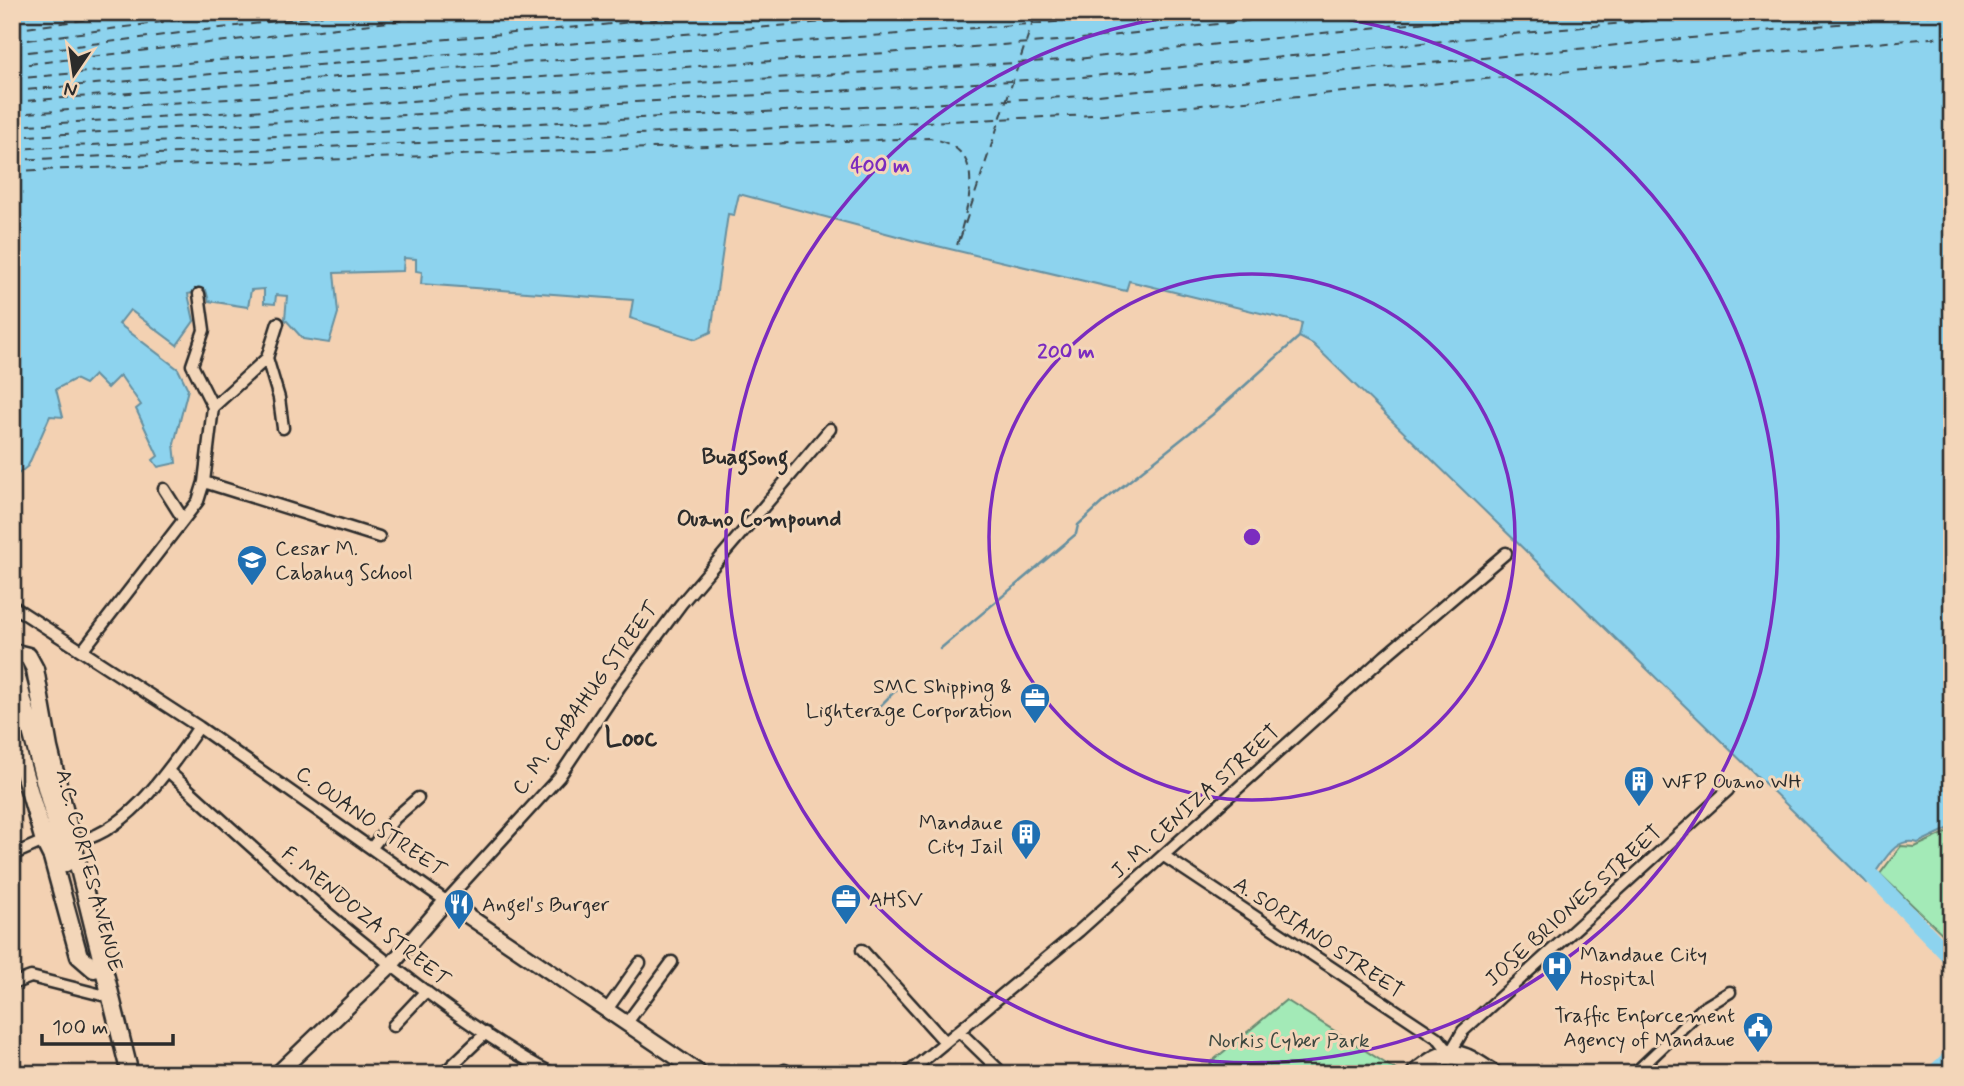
<svg xmlns="http://www.w3.org/2000/svg" width="1964" height="1086" font-family="Mynerve,sans-serif">
	<style>
		.green { fill: #a3eab7; stroke: #678a71; stroke-width: 2 }
		.water { fill: #8dd3ee; stroke: #6690a0; stroke-width: 2 }
		.lines { fill: none; stroke-linecap: round; stroke-linejoin: round }
		.stream { stroke: #6690a0; stroke-width: 2.5 }
		.river { stroke: #8dd3ee; stroke-width: 16 }
		.ferry { stroke: #3a4448; stroke-width: 2; stroke-dasharray: 9 7; stroke-linecap: butt }
		.street-casing { stroke: #2b2b2b; stroke-width: 15 }
		.secondary-casing { stroke: #2b2b2b; stroke-width: 19 }
		.primary-casing { stroke: #2b2b2b; stroke-width: 21 }
		.highway-casing { stroke: #2b2b2b; stroke-width: 23 }
		.street { stroke: #f3d6b9; stroke-width: 10 }
		.secondary { stroke: #f3d6b9; stroke-width: 14 }
		.primary { stroke: #f3d6b9; stroke-width: 16 }
		.highway { stroke: #f3d6b9; stroke-width: 18 }
		.ring { fill: none; stroke: #7b2cbf; stroke-width: 3.5 }
		.labels { text-anchor: middle; stroke-width: 6; stroke-linejoin: round; paint-order: stroke }
		.poi-label { font-size: 21px; fill: #2b2b2b; stroke: #f3d6b9; text-anchor: start }
		.street-label { font-size: 21px; fill: #2b2b2b; stroke: #f3d6b9 }
		.park-label { font-size: 21px; fill: #3d4840; stroke: #f3d6b9 }
		.neighbourhood-label { font-size: 23px; font-weight: bold; fill: #2b2b2b; stroke: #f3d6b9 }
		.district-label { font-size: 28px; font-weight: bold; fill: #2b2b2b; stroke: #f3d6b9 }
		.centre { fill: #7b2cbf; stroke: #f3d6b9; stroke-width: 3.5 }
		.ring-label { font-size: 21px; text-anchor: middle; font-weight: bold; fill: #7b2cbf; stroke: #f3d6b9; stroke-width: 6; stroke-linejoin: round; paint-order: stroke }
	</style>
	<rect width="100%" height="100%" fill="#f3d1b2"/>
	<filter id="ink" filterUnits="userSpaceOnUse"><feTurbulence type="fractalNoise" baseFrequency=".0143" numOctaves="2"/><feDisplacementMap in="SourceGraphic" scale="14" xChannelSelector="R" yChannelSelector="G"/><feConvolveMatrix kernelMatrix="1 2 1 2 8 2 1 2 1" color-interpolation-filters="sRGB"/></filter>
	<g filter="url(#ink)">
		<path class="green" d="M1952,830v113l-72,-69 21,-28 14,1z
			M1286,1000l113,72 -175,2 -14,-11z"/>
		<path class="water" d="M12,12h1940v815l-34,16c-26,-8 -36,25 -51,40l-554,-539 -14,-7 3,-14 -173,-42 -3,10 -214,-51 -173,-46 -5,21 -6,-1 -17,118 -15,7 -66,-21 3,-18 -212,-16 1,-12 -6,-1v-12l-12,-1 -1,13 -69,2 4,40 -9,30 -26,-4 -18,-20 2,-23 -11,-1 -1,9 -11,-1v-14l-13,1 -3,17 -39,-6 -3,-11 -18,4 6,27 -17,24 -47,-35 -11,14 59,45 10,20 -14,55 2,19 -18,4 -5,-7 5,-4 -22,-47 5,-4 -21,-30 -13,13 -13,-13 -9,9 -10,-5 -19,10 7,28 -13,-1 -22,50 -16,13z"/>
		<g class="lines">
			<path class="stream" d="M940,649l136,-115 2,-9 26,-24 108,-86 87,-78
				M875,711l32,-32"/>
			<path class="river" d="M1873,877l79,82
				M1933,1074l19,-18"/>
			<path class="ferry" d="M12,18l38,-6
				M12,30l128,-18
				M12,42l227,-30
				M12,54l337,-42
				M12,66l461,-54
				M12,79l730,-67
				M12,91l931,-79
				M12,102l1055,-81 78,-9
				M12,114l1060,-74 254,-28
				M12,126l1065,-67 445,-47
				M12,137l1070,-60 652,-65
				M12,149l1075,-53 865,-83
				M12,160l1081,-45 859,-79
				M12,171l917,-33c64,11 37,68 27,112
				M960,239l76,-227"/>
			<g class="street-casing">
				<path id="street" d="M199,294l5,36 -12,35 21,42
					M267,358l12,40 4,30
					M204,482l175,55
					M164,489l19,30
					M14,607l185,120 247,174 113,-124 61,-91 61,-82 149,-175
					M83,650l115,-149 6,-19 9,-75 54,-49 11,-35
					M168,771c86,78 170,156 264,225 39,29 78,56 121,78
					M72,842c54,-6 98,-74 127,-115
					M373,846l22,-28 23,-20
					M12,855l32,-14
					M1164,856l275,183 11,14
					M862,950l83,92
					M12,984l19,-7 71,18
					M606,1011l34,-48
					M626,1024l46,-62
					M393,1026l33,-35
					M959,1031l39,38
					M1450,1053l13,-22 265,-241
					M443,1074l43,-41
					M782,1074l3,-4
					M907,1074l172,-143 306,-275 121,-103
					M1634,1074l68,-65 28,-17"/>
			</g>
			<g class="secondary-casing">
				<path id="secondary" d="M277,1074l114,-109 55,-64 255,173"/>
			</g>
			<g class="primary-casing">
				<path id="primary" d="M12,652l16,4 7,13 14,79 81,326
					M12,659l54,204
					M12,732l32,109 8,16 27,99 15,13"/>
			</g>
			<g class="highway-casing">
				<path id="highway" d="M1416,1074c33,-28 42,-23 76,0"/>
			</g>
			<use href="#street" class="street"/>
			<use href="#secondary" class="secondary"/>
			<use href="#primary" class="primary"/>
			<use href="#highway" class="highway"/>
		</g>
	</g>
	<g class="ring">
		<circle cx="1252" cy="537" r="263"/>
		<path d="M1289 12A526 526 0 1 1 1215 12"/>
	</g>
	<defs>
		<g id="school-pin" transform="scale(1.575)"><path d="M0 17L-7.5 6A9.5 9.5 0 1 1 7.5 6Z" fill="#1f6fb2" stroke="#f3d6b9"/><path d="M0-5L7-2L0 1L-7-2ZM-4 1L0 2.5L4 1V4Q0 6-4 4Z" fill="#fff"/></g>
		<g id="office-pin" transform="scale(1.575)"><path d="M0 17L-7.5 6A9.5 9.5 0 1 1 7.5 6Z" fill="#1f6fb2" stroke="#f3d6b9"/><path d="M-6-3h4V-5.5h4V-3h4V5H-6ZM-1-4.5V-3h2v-1.5ZM-6 0V1H6V0Z" fill="#fff"/></g>
		<g id="building-pin" transform="scale(1.575)"><path d="M0 17L-7.5 6A9.5 9.5 0 1 1 7.5 6Z" fill="#1f6fb2" stroke="#f3d6b9"/><path d="M-4-6H4V6H1V3H-1V6H-4ZM-2.5-4.3h1.7v1.8h-1.7ZM.8-4.3h1.7v1.8H.8ZM-2.5-1h1.7V.8h-1.7ZM.8-1h1.7V.8H.8Z" fill="#fff"/></g>
		<g id="restaurant-pin" transform="scale(1.575)"><path d="M0 17L-7.5 6A9.5 9.5 0 1 1 7.5 6Z" fill="#1f6fb2" stroke="#f3d6b9"/><path d="M-5-6h1v4h1v-4h1v4h1v-4h1v5L-1.5 .5V6h-2V.5L-5-1ZM5-6V6H3V1.5H1.5Q1.5-4 5-6Z" fill="#fff"/></g>
		<g id="hospital-pin" transform="scale(1.575)"><path d="M0 17L-7.5 6A9.5 9.5 0 1 1 7.5 6Z" fill="#1f6fb2" stroke="#f3d6b9"/><path d="M-5-5h3v3.5h4V-5h3V5h-3V1.5h-4V5h-3Z" fill="#fff"/></g>
		<g id="civic-pin" transform="scale(1.575)"><path d="M0 17L-7.5 6A9.5 9.5 0 1 1 7.5 6Z" fill="#1f6fb2" stroke="#f3d6b9"/><path d="M-.6-6.5H3V-4.5H.6V-3L4-1V1h2V6H-6V1h2V-1L-.6-3ZM-1.2 2.5V6h2.4V2.5Z" fill="#fff"/></g>
	</defs>
	<g fill-rule="evenodd">
		<use href="#school-pin" x="252" y="560"/>
		<use href="#office-pin" x="1035" y="698"/>
		<use href="#building-pin" x="1639" y="781"/>
		<use href="#building-pin" x="1026" y="834"/>
		<use href="#office-pin" x="846" y="899"/>
		<use href="#restaurant-pin" x="459" y="904"/>
		<use href="#hospital-pin" x="1557" y="966"/>
		<use href="#civic-pin" x="1758" y="1027"/>
	</g>
	<g class="labels">
		<g class="poi-label">
			<text x="275" y="555">Cesar M.<tspan x="275" dy="24">Cabahug School</tspan></text>
			<text x="1012" y="693" text-anchor="end">SMC Shipping &amp;<tspan x="1012" dy="24">Lighterage Corporation</tspan></text>
			<text x="1662" y="788">WFP Ouano WH</text>
			<text x="1003" y="829" text-anchor="end">Mandaue<tspan x="1003" dy="24">City Jail</tspan></text>
			<text x="869" y="906">AHSV</text>
			<text x="482" y="911">Angel's Burger</text>
			<text x="1580" y="961">Mandaue City<tspan x="1580" dy="24">Hospital</tspan></text>
			<text x="1735" y="1022" text-anchor="end">Traffic Enforcement<tspan x="1735" dy="24">Agency of Mandaue</tspan></text>
		</g>
		<g class="street-label">
			<text transform="translate(585 698) rotate(-54)" y="7">C. M. CABAHUG STREET</text>
			<text transform="translate(1195 801) rotate(-42)" y="7">J. M. CENIZA STREET</text>
			<text transform="translate(371 821) rotate(35)" y="7">C. OUANO STREET</text>
			<text transform="translate(90 870) rotate(75)" y="7">A.C. CORTES AVENUE</text>
			<text transform="translate(1573 905) rotate(-42)" y="7">JOSE BRIONES STREET</text>
			<text transform="translate(366 916) rotate(39)" y="7">F. MENDOZA STREET</text>
			<text transform="translate(1319 937) rotate(34)" y="7">A. SORIANO STREET</text>
		</g>
		<g class="park-label">
			<text x="1289" y="1047">Norkis Cyber Park</text>
		</g>
		<g class="neighbourhood-label">
			<text x="745" y="464">Buagsong</text>
			<text x="759" y="526">Ouano Compound</text>
		</g>
		<g class="district-label">
			<text x="631" y="746">Looc</text>
		</g>
	</g>
	<circle cx="1252" cy="537" r="10" class="centre"/>
	<g class="ring-label">
		<text x="880" y="172">400 m</text>
		<text x="1066" y="358">200 m</text>
	</g>
	<rect width="1964" height="1086" fill="none" stroke="#f3d6b9" stroke-width="42"/>
	<rect x="21" y="21" width="1922" height="1044" fill="none" stroke="#2b2b2b" stroke-width="2.5" filter="url(#ink)"/>
	<g transform="translate(74 74) rotate(193)" stroke="#f3d6b9" stroke-width="5" paint-order="stroke">
	<path d="M0-5L12 26L0 18L-12 26Z" fill="#2b2b2b"/>
	<text y="-10" font-size="19" font-weight="bold" text-anchor="middle" fill="#2b2b2b">N</text>
	</g>
	<path d="M42 1034v10h131v-10" fill="none" stroke="#2b2b2b" stroke-width="3.5"/>
	<text x="52" y="1034" font-size="21" fill="#2b2b2b" stroke="#f3d6b9" stroke-width="5" paint-order="stroke">100 m</text>
</svg>
